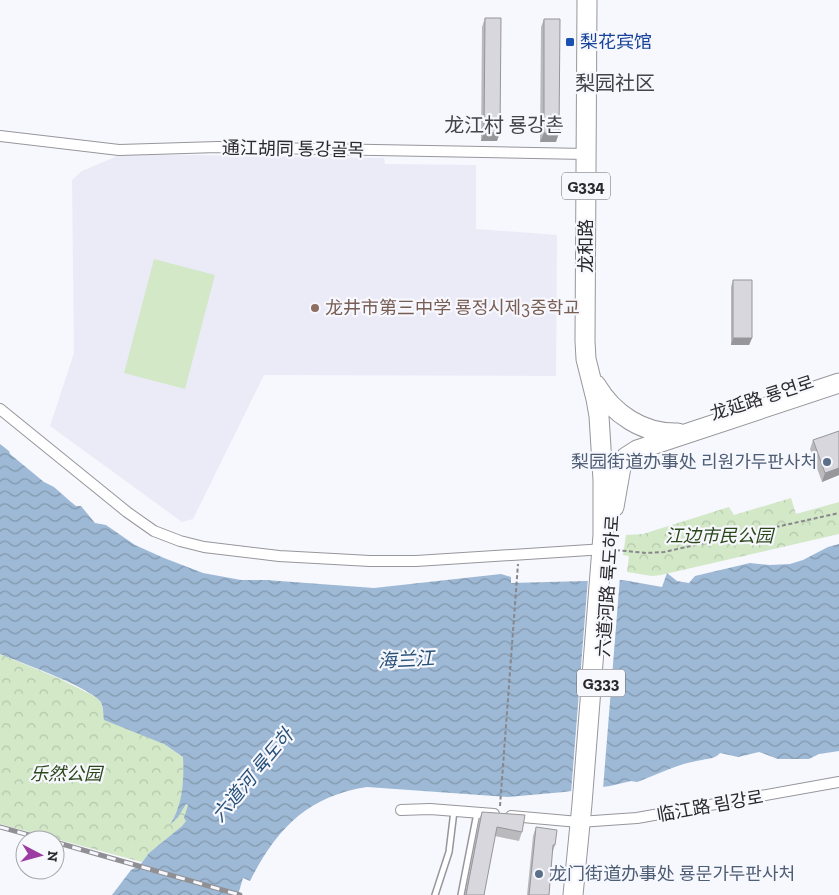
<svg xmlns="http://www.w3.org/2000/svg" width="839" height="895" font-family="'Zilla Slab','Noto Sans SC','Noto Sans KR',serif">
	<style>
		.built { fill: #ebebf8 }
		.park { fill: url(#park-crowns) }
		.garden { fill: #d2e8c7 }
		.water { fill: url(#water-waves) }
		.pier { fill: #f7f7fe }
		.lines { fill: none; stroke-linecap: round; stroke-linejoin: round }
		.lane-casing { stroke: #96969c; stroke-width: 8 }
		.street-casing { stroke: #96969c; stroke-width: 12 }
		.highway-casing { stroke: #96969c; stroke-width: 21 }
		.path { stroke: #87878c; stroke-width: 2; stroke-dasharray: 4 2.5; stroke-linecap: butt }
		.lane { stroke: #fff; stroke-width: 5 }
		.street { stroke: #fff; stroke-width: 10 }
		.highway { stroke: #fff; stroke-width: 19 }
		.rail-casing { stroke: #909094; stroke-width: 5 }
		.rail { stroke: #f7f7fe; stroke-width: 3; stroke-dasharray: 9; stroke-linecap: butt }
		.wall { fill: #b9b9be }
		.shaded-wall { fill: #96969b }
		.building { fill: #d7d7dd; stroke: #96969b }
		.transit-dot { fill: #1a4fb4; stroke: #f7f7fe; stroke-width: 2 }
		.education-dot { fill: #8d6e63; stroke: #f7f7fe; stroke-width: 2 }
		.service-dot { fill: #5c6f8a; stroke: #f7f7fe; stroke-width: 2 }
		.labels { text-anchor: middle; stroke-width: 4.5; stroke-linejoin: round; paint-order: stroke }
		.shield { fill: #f7f7fe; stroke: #68686b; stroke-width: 1 }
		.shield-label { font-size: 16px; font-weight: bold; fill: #2a2a2c }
		.transit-label { font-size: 18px; fill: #164399; stroke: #f7f7fe; text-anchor: start }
		.street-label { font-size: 18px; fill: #2a2a2c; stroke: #f7f7fe }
		.education-label { font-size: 18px; fill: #785e54; stroke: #f7f7fe; text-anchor: start }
		.service-label { font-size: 18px; fill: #4e5e75; stroke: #f7f7fe; text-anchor: end }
		.park-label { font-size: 18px; font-style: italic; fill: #2b4819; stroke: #f7f7fe }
		.water-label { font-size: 19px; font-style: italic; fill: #29527a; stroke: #f7f7fe }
		.quarter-label { font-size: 20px; fill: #444449; stroke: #f7f7fe }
	</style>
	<defs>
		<pattern id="park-crowns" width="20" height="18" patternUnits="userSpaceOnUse" patternTransform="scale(1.25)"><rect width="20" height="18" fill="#d2e8c7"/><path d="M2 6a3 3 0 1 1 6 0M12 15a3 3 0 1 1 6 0" fill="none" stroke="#b4c7ab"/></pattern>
		<pattern id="water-waves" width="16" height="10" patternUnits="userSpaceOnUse" patternTransform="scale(1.25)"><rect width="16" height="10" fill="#9eb9d5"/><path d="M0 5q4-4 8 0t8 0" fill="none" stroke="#8197ad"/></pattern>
	</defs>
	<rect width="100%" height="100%" fill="#f7f7fe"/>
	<path class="built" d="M122,154l262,4 1,6 91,1v64l81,6 -1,141 -292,-1 -71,144 -11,3 -132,-96 24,-73 -2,-173 10,-9z"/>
	<path class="park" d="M791,498l5,16 43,-12v32l-178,41 -9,1 -25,-4 2,-16 -6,-1 3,-20 17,-1 86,-27 5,8z
		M0,654l58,24 36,18 6,5 3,8 61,35 19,13c1,23 1,45 -11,66l13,-19 3,1 -2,16 -4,5 -33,27 -7,9 -142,-38z"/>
	<path class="garden" d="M154,259l61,16 -30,114 -61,-16z"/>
	<path class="water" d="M0,444l9,7 1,3 34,28 10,5 17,15 5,4h5l14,17 11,2 29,20 29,13 39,15 38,7h25l108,8 127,-14 10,3v6l112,-3 39,7 5,-14 10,8 12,2 6,-7 55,-13 20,2 20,-1 13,-4 25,-13 11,-3v207l-20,3 -10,5h-31l-19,-7 -21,5 -18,-4c-5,6 -10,5 -18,7 -22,3 -44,14 -65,22l-6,-1 -21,5 -46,6 -56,5 -141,-10c-60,9 -91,43 -117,94l-7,-3 -5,17h-126l19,-25 9,-5 9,-12 33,-27 4,-5 -2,-3 4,-13 -2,-1 -8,13 -8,8c13,-21 14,-43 13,-68l-19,-13 -60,-24c-1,-6 0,-13 -4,-19 -11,-14 -80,-39 -100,-47z"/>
	<path class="pier" d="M620,577l-17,212 -32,4 17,-215z"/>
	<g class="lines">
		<g class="lane-casing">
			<path id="lane" d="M435,895l14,-43 5,-41
				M461,895l16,-82"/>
		</g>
		<g class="street-casing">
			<path id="street" d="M0,136l119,14 99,-3 368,7
				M0,409l127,103 27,19 26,10 24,6 75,9 91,5h46l189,-12
				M401,810l29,-1 64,5
				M511,816l68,6 58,-4 202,-36"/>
		</g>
		<g class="highway-casing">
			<path id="highway" d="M596,385c17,29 47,49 82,48
				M614,507l7,-40 5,-10 11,-7 202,-67
				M573,895l9,-91 21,-269v-55l-4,-64 -3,-17 -10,-40 -1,-18 2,-341"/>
		</g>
		<path class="path" d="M616,550l30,3 18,-1 175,-39
			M500,806l18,-242"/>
		<use href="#lane" class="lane"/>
		<use href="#street" class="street"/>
		<use href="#highway" class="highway"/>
		<g class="rail-casing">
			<path id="rail" d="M0,827l47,13
				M55,842l185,53"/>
		</g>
		<use href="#rail" class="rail"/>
	</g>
	<path class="wall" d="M485,18l12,123h-16l1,-114z
		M544,19l12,123h-16l1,-115z
		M733,280l19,58 -3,7h-18v-58z
		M839,431v44l-17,7 -12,-33 3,-9z
		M482,812l40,20 -3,9 -24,-5 -11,59h-19l14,-75z
		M536,827l19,18 -3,9 -3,41h-22l6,-59z"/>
	<path class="shaded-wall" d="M484,132l16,1 -3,8h-16z
		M544,133h15l-3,9h-16z
		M733,338h19l-3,7h-18z
		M839,468v7l-17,7 3,-9z"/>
	<path class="building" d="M485,18h16l-1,115 -16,-1z
		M544,19h16l-1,114h-15z
		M733,280h19v58h-19z
		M839,431v37l-14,5 -12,-33z
		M482,812l43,3 -3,17 -25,-5 -13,68h-18z
		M536,827l21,3 -2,15h-2l-4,50h-20z"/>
	<rect class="transit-dot" x="565" y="37" width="10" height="10" rx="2.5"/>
	<circle class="education-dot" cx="315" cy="308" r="5"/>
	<g class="service-dot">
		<circle cx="827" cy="462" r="5"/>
		<circle cx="539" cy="874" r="5"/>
	</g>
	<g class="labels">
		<g class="shield">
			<rect x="562" y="172.5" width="48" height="27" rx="4"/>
			<rect x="577" y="669.5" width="48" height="27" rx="4"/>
		</g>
		<g class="shield-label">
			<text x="586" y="192">G334</text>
			<text x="601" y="689">G333</text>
		</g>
		<g class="transit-label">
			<text x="580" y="48">梨花宾馆</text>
		</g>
		<g class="street-label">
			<text transform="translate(293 149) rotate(1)" y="6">通江胡同 통강골목</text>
			<text transform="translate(586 246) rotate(-90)" y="6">龙和路</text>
			<text transform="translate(762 398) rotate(-18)" y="6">龙延路 룡연로</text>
			<text transform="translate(608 586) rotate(-86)" y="6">六道河路 륙도하로</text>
			<text transform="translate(710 806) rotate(-10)" y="6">临江路 림강로</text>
		</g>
		<g class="education-label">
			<text x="325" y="314">龙井市第三中学 룡정시제3중학교</text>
		</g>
		<g class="service-label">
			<text x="817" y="468">梨园街道办事处 리원가두판사처</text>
			<text x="549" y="880" text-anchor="start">龙门街道办事处 룡문가두판사처</text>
		</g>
		<g class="park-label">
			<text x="719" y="542">江边市民公园</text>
			<text x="66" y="780">乐然公园</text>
		</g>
		<g class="water-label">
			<text transform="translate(406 659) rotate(-3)" y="7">海兰江</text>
			<text transform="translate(252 775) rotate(-50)" y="7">六道河 륙도하</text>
		</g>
		<g class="quarter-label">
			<text x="615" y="90">梨园社区</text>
			<text x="504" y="132">龙江村 룡강촌</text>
		</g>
	</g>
	<g transform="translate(40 855) rotate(96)"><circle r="24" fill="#f7f7fe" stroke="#a5a5aa"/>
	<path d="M0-4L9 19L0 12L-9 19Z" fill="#9c3ba2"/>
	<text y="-8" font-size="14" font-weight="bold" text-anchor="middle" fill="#2a2a2c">N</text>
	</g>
</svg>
